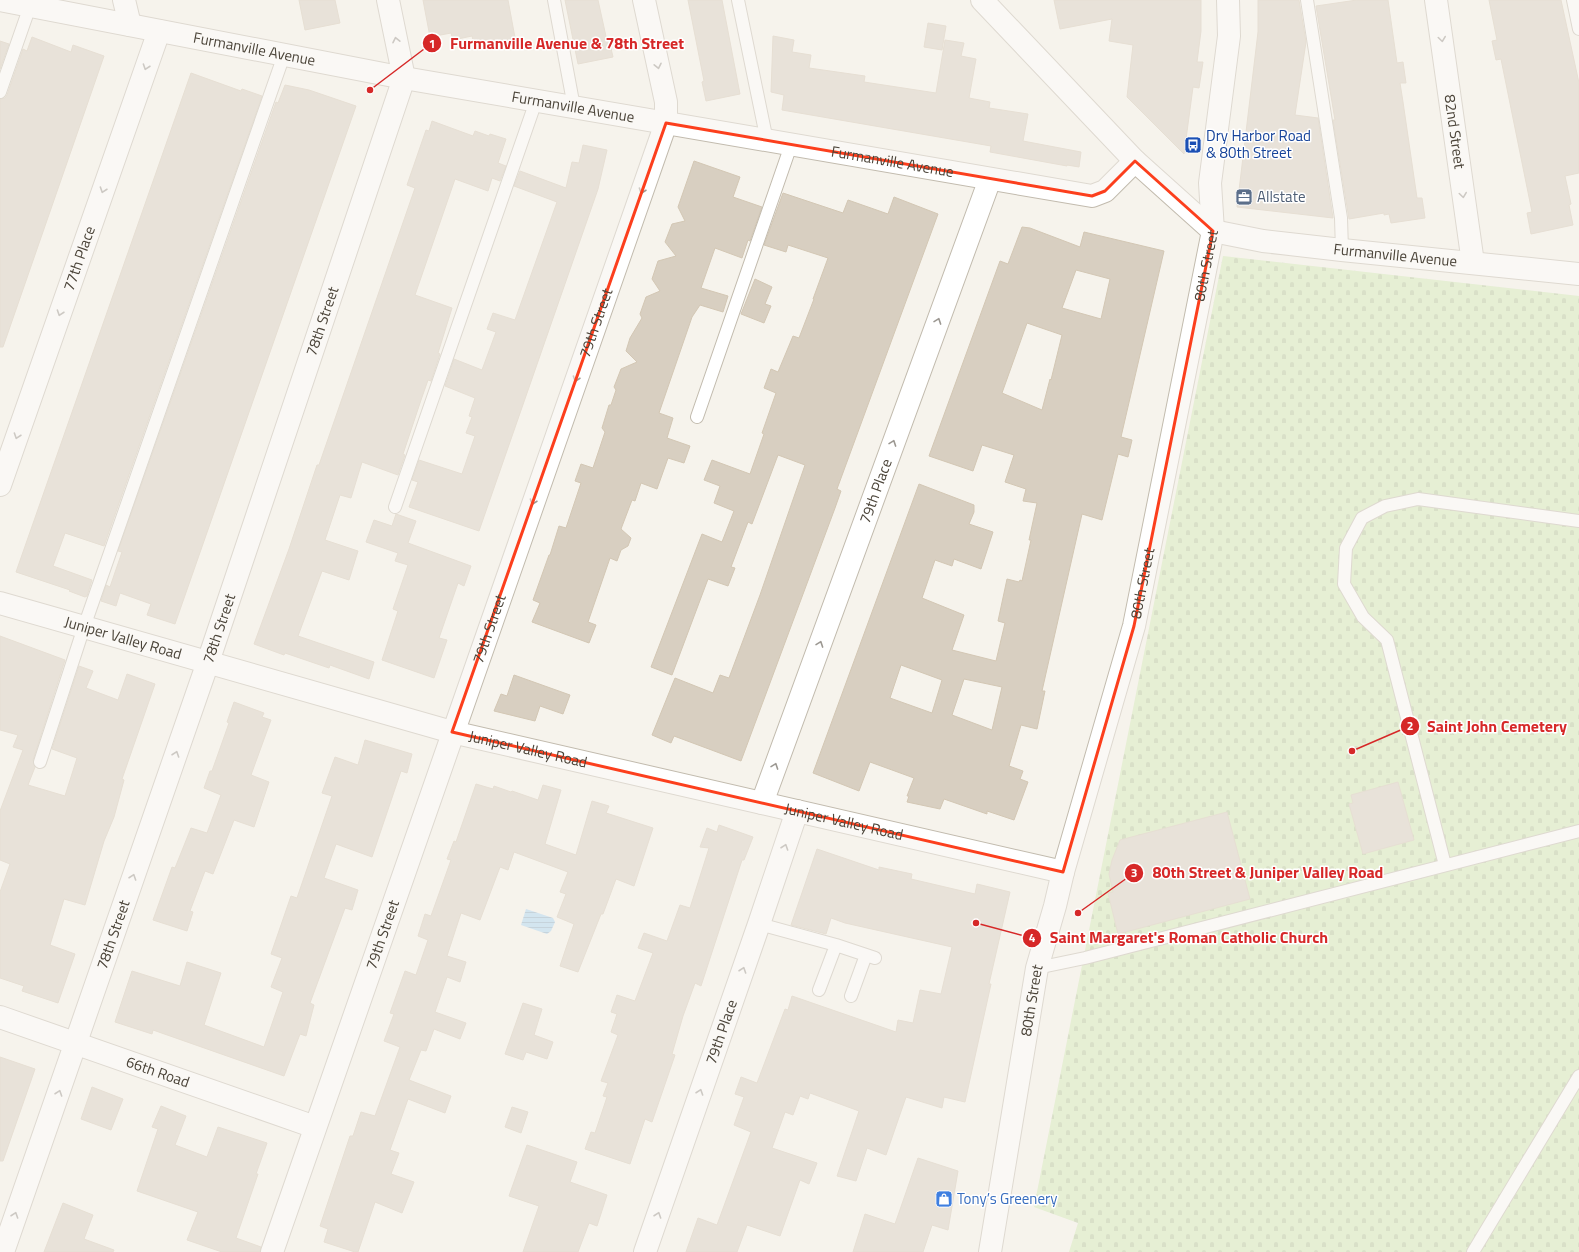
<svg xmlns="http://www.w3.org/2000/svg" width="1579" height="1252" font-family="'Titillium Web',sans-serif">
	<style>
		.cemetery { fill: url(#cemetery-stones) }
		.water { fill: url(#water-rules) }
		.building { fill: #d8cfc1; stroke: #d3c7b4; fill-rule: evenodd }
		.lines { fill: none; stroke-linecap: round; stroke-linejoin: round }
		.service-casing { stroke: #c2bbae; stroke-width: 14 }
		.minor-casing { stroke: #c2bbae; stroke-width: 24 }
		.tertiary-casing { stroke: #c2bbae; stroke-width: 24 }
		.service { stroke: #fff; stroke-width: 12 }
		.minor { stroke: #fff; stroke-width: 22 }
		.tertiary { stroke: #fff; stroke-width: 22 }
		.oneway { stroke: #9c9892 }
		.marked { fill: none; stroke: #fc3f1d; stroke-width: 3; stroke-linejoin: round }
		.labels { text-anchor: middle; stroke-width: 3; stroke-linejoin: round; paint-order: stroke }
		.street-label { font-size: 15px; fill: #4b4439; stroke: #fff }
		.transit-label { font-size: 15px; fill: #164399; stroke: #fff; text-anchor: start }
		.service-label { font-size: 15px; fill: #4e5e75; stroke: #fff; text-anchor: start }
		.shop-label { font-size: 15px; fill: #366cbe; stroke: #fff; text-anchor: start }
		.leader { fill: none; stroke: #d62828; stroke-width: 1.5 }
		.callout-dot { fill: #d62828; stroke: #fff; stroke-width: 1.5 }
		.mark-label { font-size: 12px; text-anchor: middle; font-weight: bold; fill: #fff }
		.callout-label { font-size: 16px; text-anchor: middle; font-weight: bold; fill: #d62828; stroke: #fff; stroke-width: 3; stroke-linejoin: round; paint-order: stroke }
	</style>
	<defs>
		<pattern id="cemetery-stones" width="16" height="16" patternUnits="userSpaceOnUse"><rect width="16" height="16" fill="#d2eab5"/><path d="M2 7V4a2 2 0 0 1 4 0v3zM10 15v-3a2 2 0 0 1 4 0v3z" fill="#b6ca9c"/></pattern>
		<pattern id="water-rules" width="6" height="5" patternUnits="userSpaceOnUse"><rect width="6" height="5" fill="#a9d4f2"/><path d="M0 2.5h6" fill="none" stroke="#8caec5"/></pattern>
	</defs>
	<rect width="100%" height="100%" fill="#f6f3ec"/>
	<path class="cemetery" d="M1223,256l356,40v956h-510l9,-29 -44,-16z"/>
	<path class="water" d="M526,909l27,9 2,4 -4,9 -4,3 -26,-9z"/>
	<path class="building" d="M299,0h36l5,23 -35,7z
		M423,0h85l8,43 -21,5 -2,-8 -19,4 -2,-8 -19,4 -2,-7 -21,4z
		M565,0h33l9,41 2,-1 4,17 -35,7z
		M688,0h34l18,94 -34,7 -4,-19 2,-1z
		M1054,0h147v31l-4,31h6l-4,26 -6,-1 -9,67 -57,-57 6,-52 -24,-4 3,-22 -52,10z
		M1258,0h41l7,42 -11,73 23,3 15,100 -96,-11 21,-175z
		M1357,0h31l9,63 6,-1 3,21h-6l3,19 14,96h5l3,20 -34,5 -2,-9 -5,1v-2l-35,6 -16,-99h2l-19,-114z
		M1489,0h72l18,83v90l-14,3 6,28 -2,1 4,20 -42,9 -4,-21 5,-1 -31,-153 -5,1 -4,-19 5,-1z
		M928,23l18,3 -4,24 -18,-3z
		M773,36l21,4 -2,12 19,3 -2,13 56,8 -1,6 72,11 9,-53 19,3 -3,13 15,3 -7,39 21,4 -1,6 39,6 -5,27 58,11 -2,15 -12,-2v1l-77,-14 1,-6 -209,-36 2,-15 -13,-3z
		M32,37l39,15 2,-7 31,11 -101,291h-3v-248l5,-1 2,-3 16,-46 4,2z
		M0,41l9,3 -9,25z
		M191,73l50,18 1,-2 20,7 -158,450 -39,-13 -12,33 39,14 -5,16 -2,1 -16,-6 1,-1 -54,-18z
		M285,85l24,5 47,16 -181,518 -28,-9 4,-11 -31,-11 -4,13 -15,-5 5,-16 4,2 12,-35 -4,-1 158,-449 2,1z
		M432,121l41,15 2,-5 14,5 1,-2 16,5 -8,24 8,3 -6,15 -8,-3 -4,13 -33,-12 -40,116 37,13 -14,45 2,1 -9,27 -3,-1 -7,20 -18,54 2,1 -7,20 -36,-13 -11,36 -11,-3 -15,45 33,11 -9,29 -27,-9 -24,65 76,26 -5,17 -39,-14 -1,3 -44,-15 -1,2 -30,-11 35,-95 28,-84h2l96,-277 -8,-3 19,-55 3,1z
		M583,145l24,5 -9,39 -119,342 -70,-24 9,-25 -6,-2 7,-20 43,14 13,-38 -9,-3 6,-16 -3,-1 6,-18 -30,-12 9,-27 28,11 14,-38 -9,-3 6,-16 22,7 42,-118 -43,-16 6,-15 46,17 6,-26 7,1z
		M694,161l46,16 -7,20 29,10 -12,34 -2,-1 -6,18 -27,-10 -14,40 27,8 -5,16 -23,-7 -8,12 -33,96 14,5 -6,20 23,8 -6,17 -16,-5 -11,31 -16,-6 -6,18 -3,-1 -11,29 10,9 -3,8 -7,4 -4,11 -7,-3 -22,64 8,3 -7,18 -57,-21 8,-19 -7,-3 16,-45h1l9,-29 7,2 15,-45 -6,-2 6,-17 12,4 12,-36 -3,-4 7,-23h2l5,-15 -2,-3 7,-18 16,-7 -11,-11 4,-13 12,-20 -2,-4 6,-17 14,-6 -8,-12 6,-18 18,-5 -11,-14 7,-18 13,-3 -7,-14z
		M783,193l60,20 5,-13 40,14 6,-17 44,17 -101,275 4,2 -6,17 -94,253 -67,-25 -3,7 -19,-8 23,-57 38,15 7,-18 9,3 31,-83 45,-130 -27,-10 -26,69 -4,-2 -17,45 4,1 -7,18 -20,-7 -36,96 -21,-8 51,-133 20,8 12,-31 -20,-8 6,-17 -16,-6 8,-20 38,14 14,-40 -2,-1 14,-40 -12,-5 7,-19 7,3 15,-36 6,2 15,-39h-1l15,-41 -40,-13 -2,7 -22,-7z
		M1022,227l8,1 50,19 4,-15 80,19 -43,186 11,3 -4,17 -10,-3 -16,66 -20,-6 -40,177h3l-8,38 -16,-4 -12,41 14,5 -3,8 8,3 -14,38 -27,-9v3l-43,-15 -4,10 -33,-7 2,-6h-2l7,-18 -44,-16 -11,29 -46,-18 106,-289 55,21v7l-5,12 24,8 -12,37 -27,-10 -2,7 -17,-6 -13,38 42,17 -12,35 44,11 9,-38 -7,-2 9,-42 12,3 1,-2 2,1 9,-41h-2l8,-37 -14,-2 3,-12 -21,-7 9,-27 -32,-10 -9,26 -44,-15 71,-195 8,3zM1076,270l34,9 -9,40 -39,-11zM1027,323l35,12 -11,45 -1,-1 -8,31 -40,-17zM901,665l41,15 -10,33 -42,-15zM964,679l38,8 -10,43 -40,-15z
		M755,279l17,8 -7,17 6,2 -7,17 -23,-9z
		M396,514l20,7 -8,22 63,23 -7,20 -6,-3 -19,55 8,2 -13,38 -52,-18 16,-49 -5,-2 15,-44 -13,-4 3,-8 -32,-11 8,-22 18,6z
		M0,636l65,24 -32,100 2,7 -7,18 37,11 12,-38 -25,-9 27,-83 14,5 -7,17 32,12 9,-26 28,10 -33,95 2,1 -10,37 -10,24 -19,64 -21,-6 -14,46 25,9 -17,49 -36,-12 2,-5 -24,-8v-86l10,-28 -10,-4v-49l23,-61 -10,-3 5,-12 -18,-5z
		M514,675l56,20 -7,19 -23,-8 -5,15 -41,-10 7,-17 6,2z
		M234,702l30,11 -2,4 9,3 -20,55 18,7 -15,45 -20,-7 -21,54 -8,-3 -15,40 3,1 -6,19 -34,-11 19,-53 3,1 16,-40 16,5 14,-38 -17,-7 6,-17h2l17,-48 -2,-1z
		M365,740l47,14 -5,19 -6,-2 -29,86 -36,-13 -12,34 34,12 -6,20 -7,-2 -35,95 4,2 -8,31 -6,-2 -16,42 -131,-46 -1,4 -37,-12 17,-51 48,15 7,-24 34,11 -17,52 60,22 19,-55 -12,-5 11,-29 -11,-4 20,-58 6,2 35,-102 -10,-3 13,-36 23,8z
		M1398,782l16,58 -51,14 -14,-50 4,-1 -2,-8z
		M476,784l17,5 1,-3 17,6 1,-1 26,9 5,-15 18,5 -16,54 31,11 16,-54 17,5 -3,7 47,15 -19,58 -18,-7 -13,35h-2l-23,58 -18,-6 14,-42 -17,-7 9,-23 -6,-2 8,-20 -54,-20 -6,18 -8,-3 -20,53 -19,-7 -14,43 19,6 -6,20 -13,-5 -12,35 31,11 -6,16 -26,-10 -8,22 -5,-1 -12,30 42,16 -6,17 -37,-14 -18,51 9,3 -8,21 23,8 -12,31 -27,-11 -17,50h-3l-31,-10 4,-13 -8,-3 30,-90h3l8,-24 14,4 25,-69 -16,-6 10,-27 -4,-1 15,-42 11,4 12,-35 -10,-4 7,-22 6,2 20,-56 -4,-1 7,-18 2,1z
		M1227,812l23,87 -132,35 -10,-41 5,-1 -4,-18 3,-14 8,-20z
		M719,825l34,12 -9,23h-2l-41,126 -6,-3 -12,33 -11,38 3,1 -23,67 -7,-3 -15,45 -45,-15 6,-17 4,1 12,-36 -4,-1 5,-13 -7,-2 17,-46 -7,-3 6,-18 -6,-2 6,-17 18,6 18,-48 -15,-5 6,-15 23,8 13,-36 10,3 19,-60 -9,-1 7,-19 10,4z
		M817,849l62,21v-3l33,7 -1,5 64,15 2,-10 33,8 -21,92h2l-26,118 -21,-5 -2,11 -36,-11 -20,58 -19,-7 -11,33 -19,-5 22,-65 -49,-18 -2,6 -8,-3 -7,19 -8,-3 -13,36 45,15 -8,21 -9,-4 -20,56 -33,-11 -10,27h-51l12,-34 19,7 34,-93 -17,-7 10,-28 -9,-3 6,-17 16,6 28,-74 3,1 4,-14 104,36 2,-12 15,3 7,-33 21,4 11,-47 -107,-24 -14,-5 -5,16 -35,-9z
		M523,1003l19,6 -8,26 19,7 -6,17 -21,-7 -3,8 -18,-6z
		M0,1057l35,12 -32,92h-3z
		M92,1087l31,12 -12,31 -30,-11z
		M161,1106l25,10 -11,29 32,12 11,-30 49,16 -11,31h2l-22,64 25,9 -1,5h-38l-35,-12 11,-28 -61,-21 21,-62 -6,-2z
		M512,1107l16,5 -7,21 -16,-6z
		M527,1145l50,17 -7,20 37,13 -10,31 -8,-3 -11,29h-55l16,-46 -30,-10z
		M918,1158l40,13 -10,59 -16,-5 -9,27h-70l12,-38 30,10z
		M63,1203l30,12 -9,24 30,11 -1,2h-69z"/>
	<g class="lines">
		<g class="service-casing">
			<path id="service" d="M554,0l20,107
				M738,0l29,141
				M1307,0l34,218 1,32
				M1573,0l6,29
				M0,92l30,-86
				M697,417l94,-272
				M395,507l141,-406
				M40,762l44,-135 200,-572
				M1445,865l-58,-225 -24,-23 -19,-33 2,-36 16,-30 23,-12 33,-7 161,22
				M759,924l77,21 39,13
				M1037,968l48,-10 494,-127
				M819,990l17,-45
				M851,996l15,-41
				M1473,1252l106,-176"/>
		</g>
		<g class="minor-casing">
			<g id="minor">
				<path id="s1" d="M0,0l404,78 688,118 13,-5 30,-30"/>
				<path d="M124,0l6,25"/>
				<path id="s2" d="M1436,0l37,263"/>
				<path id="s3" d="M1213,231l50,10 79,9 237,24"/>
				<path id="s4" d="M0,485l159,-454"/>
				<path id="s5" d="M0,603l452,129 611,140"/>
				<path id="s6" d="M762,803l228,-624"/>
				<path id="s7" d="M0,1017l315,110"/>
				<path id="s8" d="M3,1252l205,-590 196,-584 -16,-78"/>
				<path id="s9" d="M272,1252l394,-1129v-21l-22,-102"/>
				<path id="s10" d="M645,1252l114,-328 38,-113"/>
				<path id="s11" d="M990,1252l47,-284 18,-62 8,-34 71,-246 79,-395 -3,-48 19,-147 -1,-36"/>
			</g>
		</g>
		<g class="tertiary-casing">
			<path id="tertiary" d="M982,0l153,161 78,70"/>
		</g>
		<use href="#service" class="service"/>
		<use href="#minor" class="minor"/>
		<use href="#tertiary" class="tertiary"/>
	</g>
	<defs><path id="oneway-chevron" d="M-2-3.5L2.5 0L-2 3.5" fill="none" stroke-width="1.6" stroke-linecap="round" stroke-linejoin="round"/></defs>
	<g class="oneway">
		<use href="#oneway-chevron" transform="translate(1442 39) rotate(82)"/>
		<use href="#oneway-chevron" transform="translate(396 40) rotate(-102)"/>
		<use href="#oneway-chevron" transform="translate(658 66) rotate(78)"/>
		<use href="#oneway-chevron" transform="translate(146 67) rotate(109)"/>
		<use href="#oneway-chevron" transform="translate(103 190) rotate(109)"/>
		<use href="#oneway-chevron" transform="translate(642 191) rotate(109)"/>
		<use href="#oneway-chevron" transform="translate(1463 195) rotate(82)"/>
		<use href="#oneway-chevron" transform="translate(60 313) rotate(109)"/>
		<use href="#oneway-chevron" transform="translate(938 321) rotate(-70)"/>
		<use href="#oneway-chevron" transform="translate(576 379) rotate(109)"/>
		<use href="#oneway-chevron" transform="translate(17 436) rotate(109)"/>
		<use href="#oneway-chevron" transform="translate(893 443) rotate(-70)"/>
		<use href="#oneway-chevron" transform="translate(533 502) rotate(109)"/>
		<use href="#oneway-chevron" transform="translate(820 644) rotate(-70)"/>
		<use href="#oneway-chevron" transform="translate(176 754) rotate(-71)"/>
		<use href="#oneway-chevron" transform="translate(775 766) rotate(-70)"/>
		<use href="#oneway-chevron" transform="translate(785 847) rotate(-71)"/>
		<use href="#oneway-chevron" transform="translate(133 877) rotate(-71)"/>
		<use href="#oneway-chevron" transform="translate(743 970) rotate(-71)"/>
		<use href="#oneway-chevron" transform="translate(700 1092) rotate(-71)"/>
		<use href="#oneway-chevron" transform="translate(59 1093) rotate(-71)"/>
		<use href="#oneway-chevron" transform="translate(15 1215) rotate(-71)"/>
		<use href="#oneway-chevron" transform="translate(658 1215) rotate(-71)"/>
	</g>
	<path d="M0 0H1579V1252H0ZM666,123l426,73 13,-5 30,-30 78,70 -79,395 -71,246 -611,-140z" fill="#f6f3ec" fill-opacity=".55" fill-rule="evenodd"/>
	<path class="marked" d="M666,123l426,73 13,-5 30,-30 78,70 -79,395 -71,246 -611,-140z"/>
	<defs>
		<g id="bus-square" transform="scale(0.9)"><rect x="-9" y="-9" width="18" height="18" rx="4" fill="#1a4fb4" stroke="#fff"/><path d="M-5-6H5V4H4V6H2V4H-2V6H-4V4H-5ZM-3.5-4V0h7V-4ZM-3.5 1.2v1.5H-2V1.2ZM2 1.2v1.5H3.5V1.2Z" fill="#fff"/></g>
		<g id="office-square" transform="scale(0.9)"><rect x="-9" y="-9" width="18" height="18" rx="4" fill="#5c6f8a" stroke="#fff"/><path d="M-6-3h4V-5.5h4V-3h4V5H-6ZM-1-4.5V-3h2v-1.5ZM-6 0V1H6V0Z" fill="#fff"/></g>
		<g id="shop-square" transform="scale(0.9)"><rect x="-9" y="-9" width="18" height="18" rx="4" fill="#3f7fe0" stroke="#fff"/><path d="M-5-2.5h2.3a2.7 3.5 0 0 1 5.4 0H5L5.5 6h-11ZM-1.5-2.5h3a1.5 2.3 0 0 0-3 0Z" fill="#fff"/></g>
	</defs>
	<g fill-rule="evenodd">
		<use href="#bus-square" x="1193" y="145"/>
		<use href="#office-square" x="1244" y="197"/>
		<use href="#shop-square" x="944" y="1199"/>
	</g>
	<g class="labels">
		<g class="street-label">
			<text dy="5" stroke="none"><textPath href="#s1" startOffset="259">Furmanville Avenue</textPath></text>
			<text dy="5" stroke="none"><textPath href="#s1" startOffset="583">Furmanville Avenue</textPath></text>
			<text dy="5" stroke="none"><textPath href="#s2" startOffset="133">82nd Street</textPath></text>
			<text dy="5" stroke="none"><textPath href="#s1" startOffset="907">Furmanville Avenue</textPath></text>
			<text dy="5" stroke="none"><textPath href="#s3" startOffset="184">Furmanville Avenue</textPath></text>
			<text dy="5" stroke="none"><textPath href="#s4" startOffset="240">77th Place</textPath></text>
			<text dy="5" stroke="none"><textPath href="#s11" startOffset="1011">80th Street</textPath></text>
			<text dy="5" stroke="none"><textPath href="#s8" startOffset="984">78th Street</textPath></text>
			<text dy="5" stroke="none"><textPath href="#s9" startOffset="984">79th Street</textPath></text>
			<text dy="5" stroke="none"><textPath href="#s6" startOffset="332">79th Place</textPath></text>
			<text dy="5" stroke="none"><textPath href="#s11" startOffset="687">80th Street</textPath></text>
			<text dy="5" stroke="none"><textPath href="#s8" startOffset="660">78th Street</textPath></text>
			<text dy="5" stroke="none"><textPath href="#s9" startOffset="660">79th Street</textPath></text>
			<text dy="5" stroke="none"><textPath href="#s5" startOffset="128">Juniper Valley Road</textPath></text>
			<text dy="5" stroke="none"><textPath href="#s5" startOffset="548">Juniper Valley Road</textPath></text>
			<text dy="5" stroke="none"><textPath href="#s5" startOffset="872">Juniper Valley Road</textPath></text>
			<text dy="5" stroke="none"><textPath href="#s9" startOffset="336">79th Street</textPath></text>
			<text dy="5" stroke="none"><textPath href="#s8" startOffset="336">78th Street</textPath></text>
			<text dy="5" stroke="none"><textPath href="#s11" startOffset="255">80th Street</textPath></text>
			<text dy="5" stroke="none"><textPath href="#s10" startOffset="233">79th Place</textPath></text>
			<text dy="5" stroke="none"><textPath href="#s7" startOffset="167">66th Road</textPath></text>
		</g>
		<g class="transit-label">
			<text x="1206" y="141">Dry Harbor Road<tspan x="1206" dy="17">&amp; 80th Street</tspan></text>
		</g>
		<g class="service-label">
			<text x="1257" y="202">Allstate</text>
		</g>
		<g class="shop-label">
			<text x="957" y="1204">Tony’s Greenery</text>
		</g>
	</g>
	<path class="leader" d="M370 90L432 43M1352 751L1410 726M1078 913L1134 873M976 923L1032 938"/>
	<g class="callout-dot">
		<circle cx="370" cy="90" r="4"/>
		<circle cx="1352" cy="751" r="4"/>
		<circle cx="1078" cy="913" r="4"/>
		<circle cx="976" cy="923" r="4"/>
		<circle cx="432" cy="43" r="10"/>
		<circle cx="1410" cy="726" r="10"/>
		<circle cx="1134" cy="873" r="10"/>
		<circle cx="1032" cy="938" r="10"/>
	</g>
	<g class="mark-label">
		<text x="432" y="48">1</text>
		<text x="1410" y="730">2</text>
		<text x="1134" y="877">3</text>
		<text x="1032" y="942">4</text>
	</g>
	<g class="callout-label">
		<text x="567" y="49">Furmanville Avenue &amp; 78th Street</text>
		<text x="1497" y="732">Saint John Cemetery</text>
		<text x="1268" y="878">80th Street &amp; Juniper Valley Road</text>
		<text x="1189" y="943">Saint Margaret's Roman Catholic Church</text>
	</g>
</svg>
